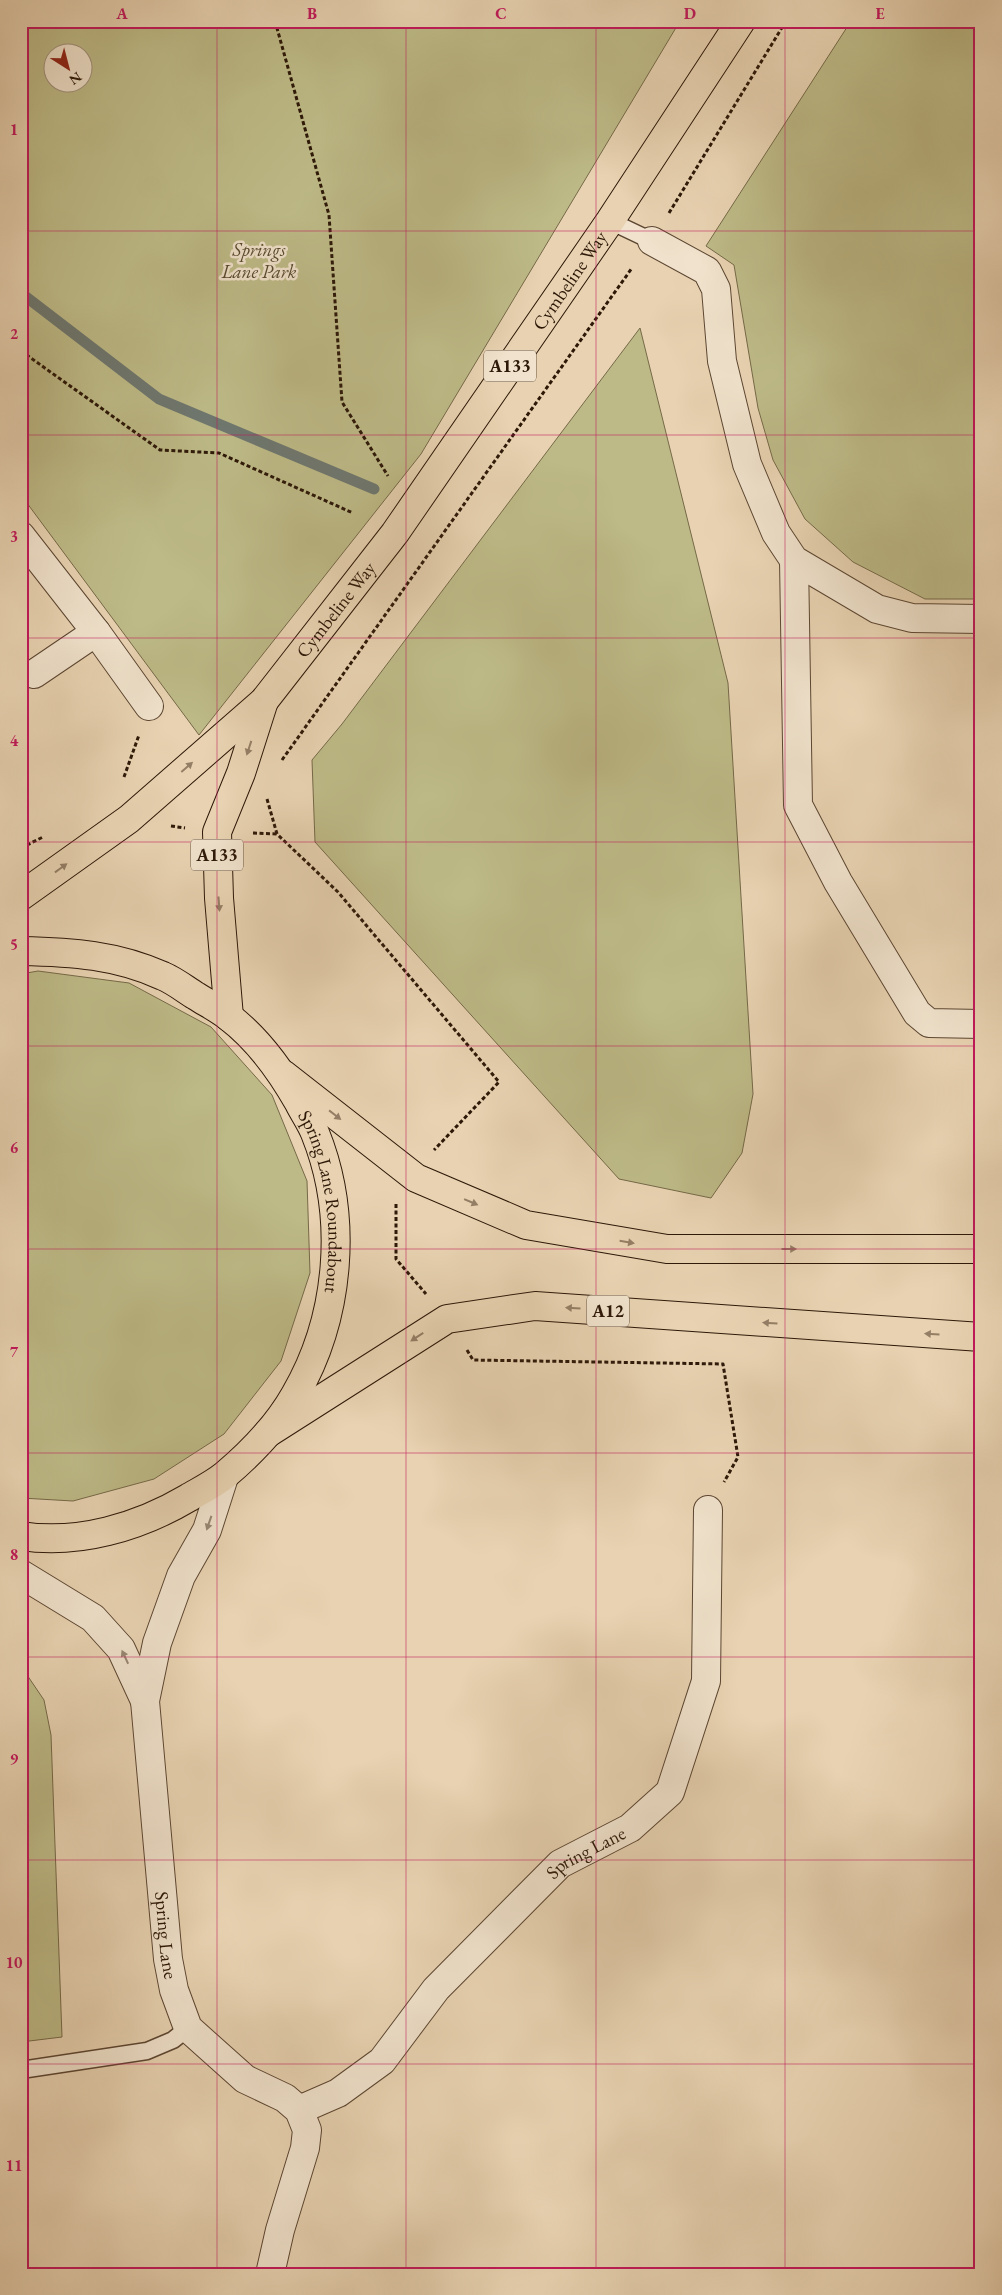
<svg xmlns="http://www.w3.org/2000/svg" width="1002" height="2295" font-family="'EB Garamond',serif">
	<style>
		.green { fill: #bdba87; stroke: #756948; fill-rule: evenodd }
		.lines { fill: none; stroke-linecap: round; stroke-linejoin: round }
		.stream { stroke: #6e776f; stroke-width: 11 }
		.service-casing { stroke: #5c4632; stroke-width: 19 }
		.minor-casing { stroke: #5c4632; stroke-width: 30 }
		.tertiary-casing { stroke: #5c4632; stroke-width: 30 }
		.primary-casing { stroke: #2d1808; stroke-width: 30 }
		.trunk-casing { stroke: #2d1808; stroke-width: 30 }
		.path { stroke: #2d1808; stroke-width: 3; stroke-dasharray: 4 2.5; stroke-linecap: butt }
		.service { stroke: #f0e2cc; stroke-width: 16 }
		.minor { stroke: #f0e2cc; stroke-width: 28 }
		.tertiary { stroke: #f0e2cc; stroke-width: 28 }
		.primary { stroke: #e8d2b1; stroke-width: 28 }
		.trunk { stroke: #e8d2b1; stroke-width: 28 }
		.oneway { fill: #947e65 }
		.oneway2 { fill: #988774 }
		.grid { fill: none; stroke: #c2185b; stroke-width: 1; stroke-opacity: 0.55 }
		.labels { text-anchor: middle; stroke-width: 5; stroke-linejoin: round; paint-order: stroke }
		.shield { fill: #f0e2cc; stroke: #685543; stroke-width: 1 }
		.shield-label { font-size: 18px; font-weight: bold; fill: #2d1808 }
		.park-label { font-size: 19px; font-style: italic; fill: #58492e; stroke: #f0e2cc }
		.street-label { font-size: 19px; fill: #2d1808; stroke: #f0e2cc }
		.neatline { fill: none; stroke: #c2185b; stroke-width: 2 }
		.grid-label { font-size: 16px; text-anchor: middle; font-weight: bold; fill: #c2185b }
	</style>
	<rect width="100%" height="100%" fill="#e8d2b1"/>
	<filter id="stains"><feTurbulence type="fractalNoise" baseFrequency=".004" numOctaves="4"/><feColorMatrix values="0 0 0 0 .2 0 0 0 0 .09 0 0 0 0 .02 0 0 0 .5 -.17"/></filter>
	<radialGradient id="worn" r=".72"><stop offset=".6" stop-color="#630" stop-opacity="0"/><stop offset="1" stop-color="#630" stop-opacity=".3"/></radialGradient>
	<path class="green" d="M21,21h659l-259,433 -222,281 -178,-240zM52,52h30v30h-30z
		M851,21h130v578h-56l-72,-37 -48,-43 -32,-59 -15,-52 -24,-143 -28,-19z
		M640,328l88,355 25,411 -11,59 -31,45 -92,-19 -304,-337 -3,-82 30,-36z
		M38,971l91,12 82,44 61,68 35,86 3,92 -29,88 -57,73 -70,45 -81,22 -52,-3v-524z
		M21,1670l4,2 19,28 7,35 11,302 -41,5z"/>
	<g class="lines">
		<path class="stream" d="M21,293l138,106 215,90"/>
		<g class="service-casing">
			<path id="service" d="M610,221l42,20
				M21,2070l126,-19 26,-11 15,-12"/>
		</g>
		<g class="minor-casing">
			<g id="minor">
				<path d="M652,241l55,30 9,18 6,72 25,103 29,69 18,27 83,49 35,9 69,1"/>
				<path d="M21,536l75,96 53,74"/>
				<path d="M794,560l4,245 40,77 79,131 12,10 52,1"/>
				<path d="M34,674l62,-42"/>
				<path id="s1" d="M299,2110l39,-17 44,-32 54,-72 124,-125 70,-36 40,-36 36,-111 2,-171"/>
			</g>
		</g>
		<g class="tertiary-casing">
			<g id="tertiary">
				<path id="s2" d="M224,1477l-17,53 -26,46 -24,67 -12,58 23,258 6,31 14,38 57,51 40,19 14,12 8,20 -2,18 -25,82 -10,44"/>
				<path d="M21,1574l72,44 28,31 24,52"/>
			</g>
		</g>
		<g class="primary-casing">
			<g id="primary">
				<path id="s3" d="M21,896l108,-77 135,-118 131,-168 215,-312 131,-200"/>
				<path id="s4" d="M21,951c51,1 96,4 142,25 12,5 23,14 33,20 11,7 23,13 33,21 30,23 52,54 70,86 5,10 12,20 16,30 34,84 25,185 -20,262 -17,30 -44,58 -70,80 -11,9 -25,16 -37,23 -49,29 -110,47 -167,38"/>
				<path d="M229,1017l-10,-119 -2,-66 24,-59 23,-72"/>
			</g>
		</g>
		<g class="trunk-casing">
			<path id="trunk" d="M283,1074l133,104 110,47 141,24h314
				M268,1433l179,-114 88,-13 446,31"/>
		</g>
		<path class="path" d="M275,21l54,194 13,187 46,74
			M669,213l117,-192
			M21,351l139,99 59,3 134,60
			M282,760l350,-492
			M124,777l15,-42
			M267,799l10,35 61,58 161,190 -65,68
			M171,826l14,2
			M253,833l24,1
			M21,848l22,-11
			M396,1204v55l30,35
			M467,1350l6,10 250,4 15,93 -14,25"/>
		<use href="#service" class="service"/>
		<use href="#minor" class="minor"/>
		<use href="#tertiary" class="tertiary"/>
		<use href="#primary" class="primary"/>
		<use href="#trunk" class="trunk"/>
	</g>
	<defs><path id="oneway-solid" d="M-6-.8H1V-3.2L6.5 0L1 3.2V.8H-6Z" transform="scale(1.25)"/></defs>
	<g class="oneway">
		<use href="#oneway-solid" transform="translate(249 748) rotate(108)"/>
		<use href="#oneway-solid" transform="translate(187 767) rotate(-41)"/>
		<use href="#oneway-solid" transform="translate(61 868) rotate(-36)"/>
		<use href="#oneway-solid" transform="translate(219 904) rotate(86)"/>
		<use href="#oneway-solid" transform="translate(335 1115) rotate(38)"/>
		<use href="#oneway-solid" transform="translate(471 1202) rotate(23)"/>
		<use href="#oneway-solid" transform="translate(627 1242) rotate(10)"/>
		<use href="#oneway-solid" transform="translate(789 1249)"/>
		<use href="#oneway-solid" transform="translate(573 1308) rotate(-176)"/>
		<use href="#oneway-solid" transform="translate(770 1323) rotate(-176)"/>
		<use href="#oneway-solid" transform="translate(932 1334) rotate(-176)"/>
		<use href="#oneway-solid" transform="translate(417 1337) rotate(147)"/>
	</g>
	<g class="oneway2">
		<use href="#oneway-solid" transform="translate(209 1523) rotate(109)"/>
		<use href="#oneway-solid" transform="translate(125 1657) rotate(-115)"/>
	</g>
	<path class="grid" d="M217,21v2253M406,21v2253M596,21v2253M785,21v2253M21,231h960M21,435h960M21,638h960M21,842h960M21,1046h960M21,1249h960M21,1453h960M21,1657h960M21,1860h960M21,2064h960"/>
	<g class="labels">
		<g class="shield">
			<rect x="484" y="350.5" width="52" height="31" rx="4"/>
			<rect x="191" y="839.5" width="52" height="31" rx="4"/>
			<rect x="587" y="1295.5" width="42" height="31" rx="4"/>
		</g>
		<g class="shield-label">
			<text x="510" y="372">A133</text>
			<text x="217" y="861">A133</text>
			<text x="608" y="1317">A12</text>
		</g>
		<g class="park-label">
			<text x="259" y="256">Springs<tspan x="259" dy="22">Lane Park</tspan></text>
		</g>
		<g class="street-label">
			<text dy="7" stroke="none"><textPath href="#s3" startOffset="832">Cymbeline Way</textPath></text>
			<text dy="7" stroke="none"><textPath href="#s3" startOffset="428">Cymbeline Way</textPath></text>
			<text dy="7" stroke="none"><textPath href="#s4" startOffset="438">Spring Lane Roundabout</textPath></text>
			<text dy="7" stroke="none"><textPath href="#s1" startOffset="391">Spring Lane</textPath></text>
			<text dy="7" stroke="none"><textPath href="#s2" startOffset="474">Spring Lane</textPath></text>
		</g>
	</g>
	<rect width="1002" height="2295" fill="none" stroke="#e8d2b1" stroke-width="55"/>
	<g transform="translate(68 68) rotate(144)"><circle r="24" fill="#f0e2cc" stroke="#a2917e"/>
	<path d="M0-4L9 19L0 12L-9 19Z" fill="#8f2418"/>
	<text y="-8" font-size="14" font-weight="bold" text-anchor="middle" fill="#2d1808">N</text>
	</g>
	<rect x="28" y="28" width="946" height="2240" class="neatline"/>
	<g class="grid-label">
		<text x="122" y="19">A</text>
		<text x="312" y="19">B</text>
		<text x="501" y="19">C</text>
		<text x="690" y="19">D</text>
		<text x="880" y="19">E</text>
		<text x="14" y="135">1</text>
		<text x="14" y="339">2</text>
		<text x="14" y="542">3</text>
		<text x="14" y="746">4</text>
		<text x="14" y="950">5</text>
		<text x="14" y="1153">6</text>
		<text x="14" y="1357">7</text>
		<text x="14" y="1560">8</text>
		<text x="14" y="1764">9</text>
		<text x="14" y="1968">10</text>
		<text x="14" y="2171">11</text>
	</g>
	<rect width="100%" height="100%" filter="url(#stains)"/>
	<rect width="100%" height="100%" fill="url(#worn)"/>
</svg>
